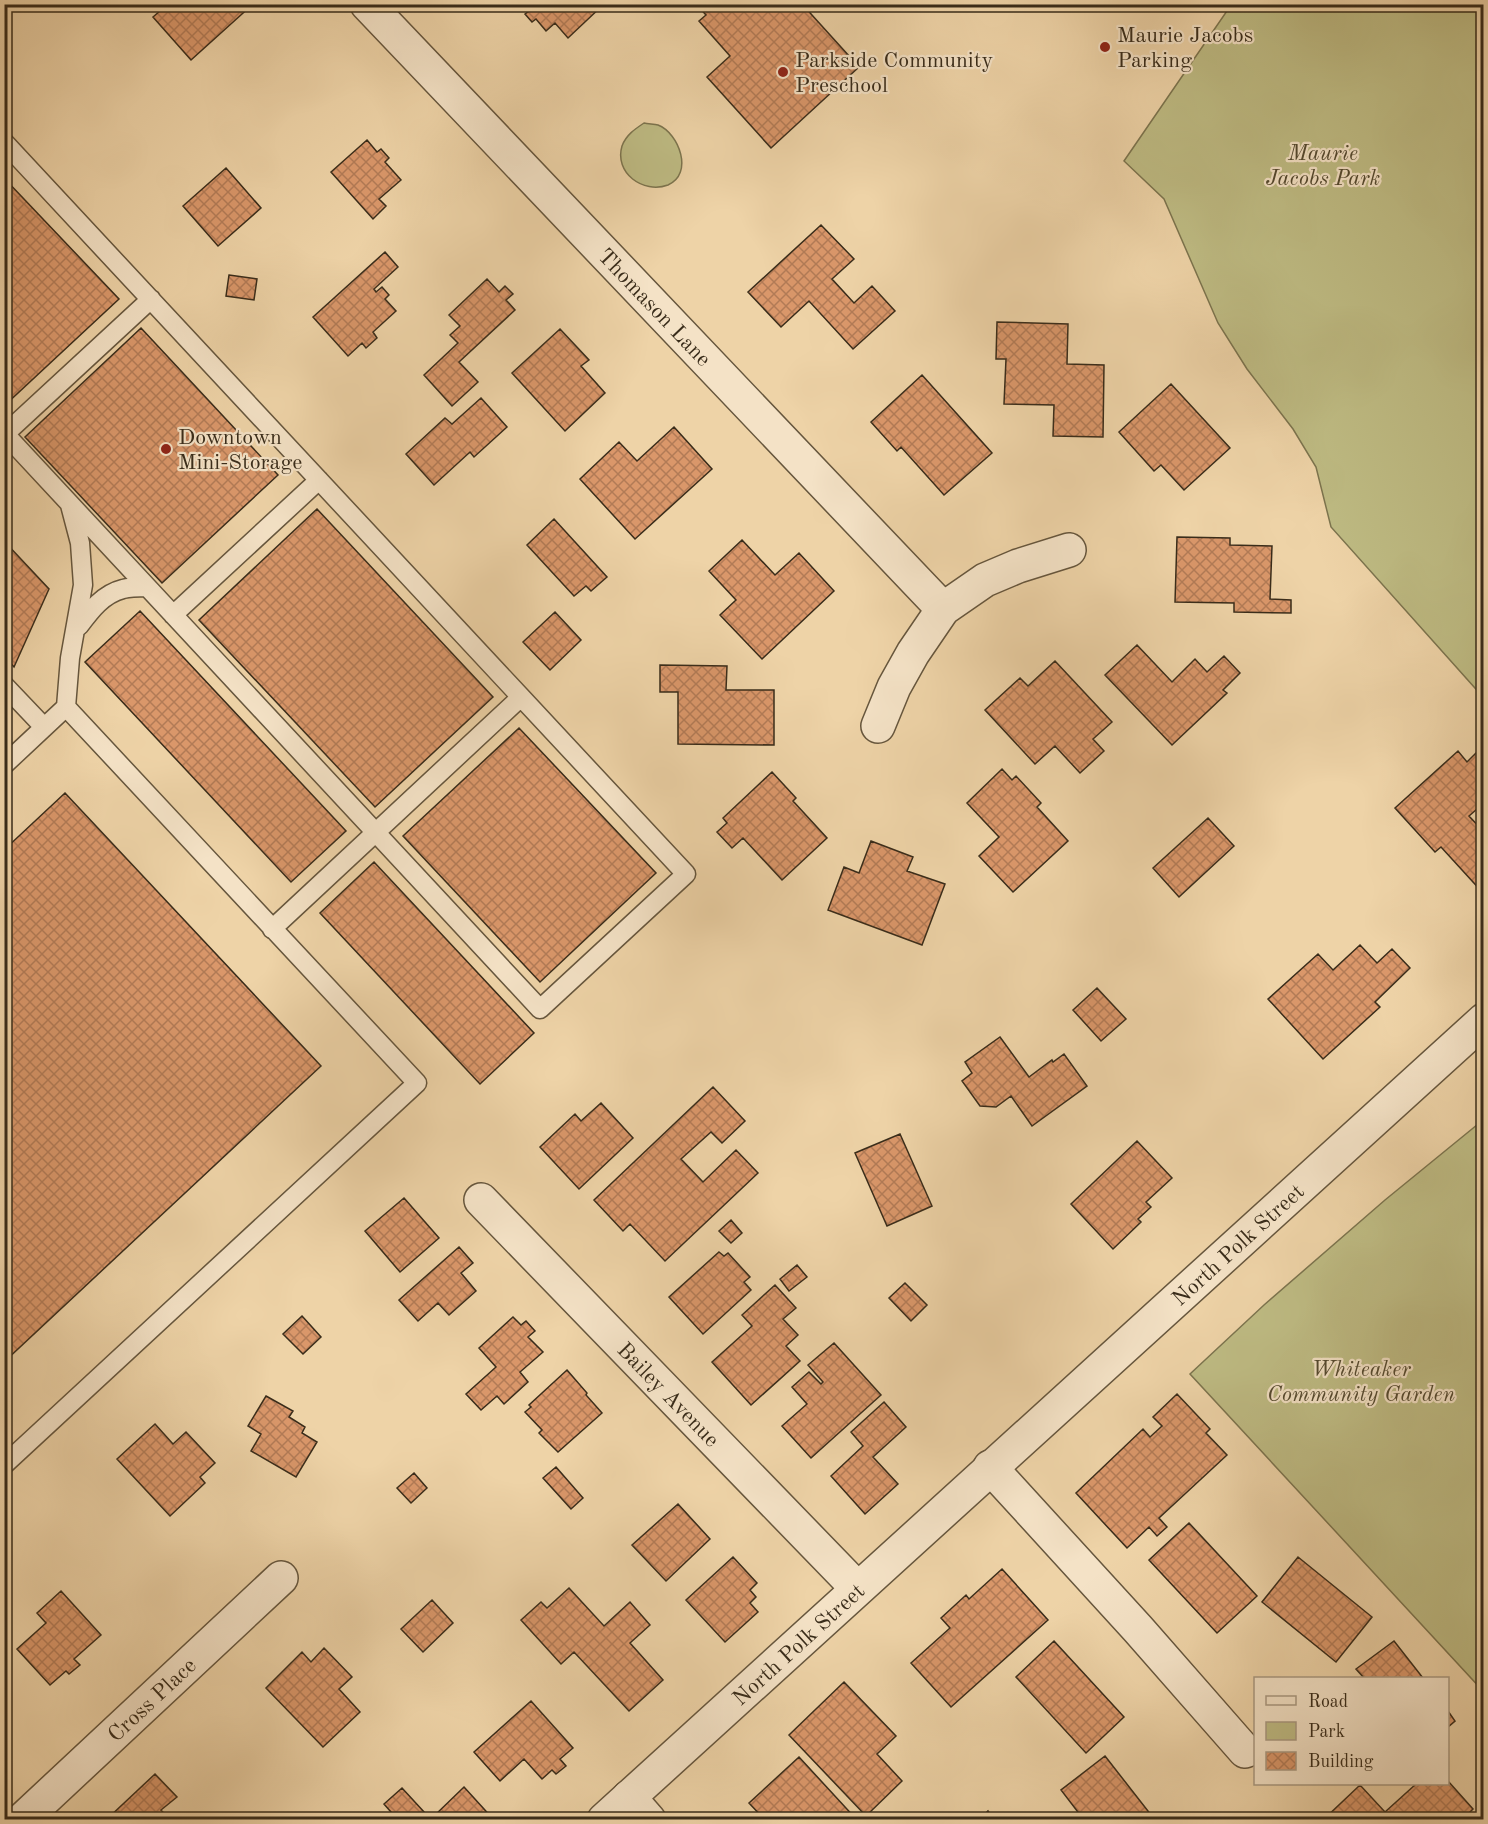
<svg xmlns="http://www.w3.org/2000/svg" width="1488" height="1824" font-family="'Old Standard TT',serif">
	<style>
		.green { fill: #bebb83; stroke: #7c744e; stroke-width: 1.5 }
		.building { fill: url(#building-cross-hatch); stroke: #392c1a; stroke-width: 1.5 }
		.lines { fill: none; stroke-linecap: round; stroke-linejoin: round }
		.service-casing { stroke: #66563d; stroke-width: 21 }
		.minor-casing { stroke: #66563d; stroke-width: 36 }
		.service { stroke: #f4e2c6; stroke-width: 18 }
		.minor { stroke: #f4e2c6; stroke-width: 33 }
		.poi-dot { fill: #8f2418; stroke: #f4e2c6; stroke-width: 2 }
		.labels { text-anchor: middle; stroke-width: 4.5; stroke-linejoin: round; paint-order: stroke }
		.poi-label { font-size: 22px; fill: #392c1a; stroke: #f4e2c6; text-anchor: start }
		.park-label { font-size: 22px; font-style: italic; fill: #54492f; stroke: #f4e2c6 }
		.street-label { font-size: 22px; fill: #392c1a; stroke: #f4e2c6 }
	</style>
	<defs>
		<pattern id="building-cross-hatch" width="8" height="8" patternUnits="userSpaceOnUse" patternTransform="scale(1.5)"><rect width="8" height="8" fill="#da976a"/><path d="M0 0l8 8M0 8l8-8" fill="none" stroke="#b27b56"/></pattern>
	</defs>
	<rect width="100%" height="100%" fill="#eed3a7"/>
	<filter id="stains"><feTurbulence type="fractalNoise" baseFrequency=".00333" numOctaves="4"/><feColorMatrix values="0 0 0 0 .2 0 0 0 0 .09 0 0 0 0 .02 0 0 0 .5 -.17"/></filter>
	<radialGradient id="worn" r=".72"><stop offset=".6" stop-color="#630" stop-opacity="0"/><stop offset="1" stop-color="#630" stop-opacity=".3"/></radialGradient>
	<path class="green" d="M1231,5h252v692l-152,-170 -15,-60 -23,-38 -46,-60 -29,-46 -54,-124 -40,-38z
		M644,123c4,1 10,1 14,2 21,8 36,49 10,60 -25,9 -54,-12 -46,-39 4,-11 13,-17 22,-23z
		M1483,1120v571l-293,-317 74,-69 121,-105z"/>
	<path class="building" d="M168,4h84v1l-61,55 -38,-43z
		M523,4h81l-36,34 -13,-15 -9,8 -10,-12 -4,3 -7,-8 4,-3z
		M696,4h106l57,63 -88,81 -64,-71 23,-21 -31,-35 7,-6z
		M367,140l10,12 4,-3 8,9 -4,4 16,18 -22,19 7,7 -13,13 -42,-47z
		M226,168l35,40 -43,38 -35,-40z
		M4,178l115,121 -115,107z
		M821,225l33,34 -22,20 22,24 18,-17 23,25 -42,38 -44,-48 -28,26 -33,-35z
		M385,252l13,15 -24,22 2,3 6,-5 7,8 -4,4 11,12 -23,21 4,6 -11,10 -4,-5 -14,13 -35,-39z
		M229,275l28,4 -3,21 -28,-4z
		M487,279l12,13 6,-6 8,8 -7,6 9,10 -56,52 19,20 -26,24 -28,-31 34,-32 -8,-8 10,-9 -11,-11z
		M997,322l71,2 -1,40 37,1 -1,72 -50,-1 1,-31 -50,-1 2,-45h-10z
		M141,328l137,147 -116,108 -137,-146z
		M560,329l29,31 -8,6 24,27 -40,38 -53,-58z
		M922,375l70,78 -48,42 -43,-48 -4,4 -26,-29z
		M1171,384l59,64 -46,42 -23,-25 -7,6 -35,-39z
		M481,398l26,29 -33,30 -4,-5 -36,33 -28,-31 39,-36 7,6z
		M674,427l38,42 -77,70 -55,-60 39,-37 18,19z
		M317,509l176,188 -118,110 -176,-187z
		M554,519l53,58 -16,14 -5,-5 -12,10 -47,-51z
		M1177,537l53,1v7l42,1 -2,53 21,1v13l-57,-1v-9l-59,-1z
		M742,540l33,35 24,-22 35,38 -72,68 -42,-44 16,-15 -27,-29z
		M4,541l45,48 -35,78 -10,-11z
		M140,611l206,220 -55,51 -206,-220z
		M555,612l26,28 -31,30 -27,-28z
		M1137,645l35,37 23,-23 12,13 17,-16 16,17 -17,17 4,3 -55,52 -67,-70z
		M1055,661l57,61 -19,17 11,12 -24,22 -25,-27 -20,18 -50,-54 35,-32 8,8z
		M660,665l67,1 -1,24h48v55l-96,-1v-52h-18z
		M519,728l137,145 -116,109 -137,-146z
		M1479,750l5,5v48l-15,13 15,16v62l-43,-47 -6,5 -40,-44 63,-57 9,11z
		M1002,769l10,11 4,-4 25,27 -4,4 31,34 -55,51 -34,-36 20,-19 -32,-34z
		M772,772l24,26 -3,3 34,37 -45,42 -39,-42 -11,10 -15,-16 10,-9 -4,-5z
		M65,793l256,273 -317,296v-512z
		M1208,818l26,28 -55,51 -26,-29z
		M871,841l42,16 -6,14 38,13 -23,61 -94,-35 16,-43 15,6z
		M374,862l160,171 -54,51 -160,-171z
		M1360,945l17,18 15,-14 18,19 -35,34 5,5 -57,52 -55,-60 50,-45 15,16z
		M1097,988l29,31 -25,22 -28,-31z
		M1000,1037l29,40 23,-17 1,2 11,-8 23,32 -55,40 -21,-30 -15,11 -16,-1 -18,-25 10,-8 -7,-11z
		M713,1087l32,34 -23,22 -11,-11 -30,27 22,23 33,-32 22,23 -93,88 -35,-37 -7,7 -29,-31z
		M601,1103l32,35 -54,51 -39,-42 35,-33 6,7z
		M900,1134l32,72 -45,20 -32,-73z
		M1137,1141l35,37 -26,24 5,5 -13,12 3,3 -28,27 -42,-45z
		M404,1198l35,40 -39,34 -35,-41z
		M731,1220l11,13 -11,10 -12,-12z
		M459,1247l14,16 -12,10 15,18 -27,24 -11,-12 -20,18 -19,-21z
		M719,1252l5,4 4,-3 22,24 -6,5 7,8 -48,44 -34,-37z
		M797,1265l10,12 -18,14 -9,-12z
		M905,1283l22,22 -16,16 -22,-23z
		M775,1285l21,23 -13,11 15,16 -12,11 14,15 -49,44 -39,-43 40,-36 -10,-11z
		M302,1316l19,21 -18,17 -20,-20z
		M513,1317l8,8 5,-4 9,10 -7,6 15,15 -23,20 8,10 -24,22 -7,-8 -16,14 -15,-16 30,-27 -17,-19z
		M834,1343l47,52 -70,63 -29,-32 25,-22 -15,-17 17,-15 12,12 2,-2 -15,-17z
		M567,1370l20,23 -1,2 16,18 -44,39 -19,-19 3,-3 -17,-18 6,-5 -2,-2z
		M1177,1394l33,35 -4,4 21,22 -68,63 8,9 -10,9 -8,-9 -22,21 -51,-55 67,-64 7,8 12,-11 -9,-9z
		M266,1396l27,15 -4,6 16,10 -3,6 15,9 -21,35 -45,-26 10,-17 -13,-8z
		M884,1402l22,25 -33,30 25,27 -33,30 -34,-38 32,-30 -12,-14z
		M155,1424l18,20 13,-12 29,31 -15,14 5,6 -35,33 -53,-57z
		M556,1467l27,31 -12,11 -28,-31z
		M414,1473l13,15 -16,15 -14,-15z
		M678,1504l32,35 -44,42 -34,-36z
		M1189,1523l68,73 -40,37 -68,-73z
		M733,1557l24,26 -7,7 6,7 -6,6 8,9 -33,30 -39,-42z
		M1298,1557l74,60 -36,45 -74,-60z
		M1002,1569l46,51 -97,87 -40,-44 39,-35 -9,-10 25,-23 3,4z
		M569,1588l35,38 26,-24 20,23 -20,18 33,37 -34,31 -55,-59 -13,12 -40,-44 20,-18 6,6z
		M61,1591l40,44 -27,24 6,6 -11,9 -3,-3 -16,14 -33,-36 29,-26 -9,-10z
		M432,1600l21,23 -30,29 -22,-23z
		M1054,1641l70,76 -38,36 -70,-76z
		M1394,1641l29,37h-59l-8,-9z
		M324,1648l28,29 -13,12 21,23 -37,35 -57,-59 36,-36 9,10z
		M844,1682l52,54 -19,18 25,27 -36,35 -77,-81z
		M531,1701l42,47 -13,11 6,7 -10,8 -4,-4 -10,9 -18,-20 -24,22 -26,-29z
		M1448,1711l7,10 -7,6z
		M1105,1756l50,64h-71l-23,-30z
		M799,1757l58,63h-92l-16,-17z
		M155,1774l22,23 -16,13 9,10h-64z
		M1448,1781l25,28 -11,11h-139l37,-35 25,27 31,-28h32z
		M464,1787l30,33h-57l-3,-4z
		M402,1788l23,25 -7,7h-20l-14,-16z
		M988,1811l7,9h-16z"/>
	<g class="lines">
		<g class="service-casing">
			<path id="service" d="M4,142l517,555
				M4,433l536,576 146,-135 -165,-177 -249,232
				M5,434l146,-135
				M173,615l146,-135
				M79,626c12,-16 24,-32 44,-37 7,-2 16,-2 24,-2
				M4,685l40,42
				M66,707l4,-49 13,-73 -3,-42 -10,-38
				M4,765l62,-58 351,376 -413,382"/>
		</g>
		<g class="minor-casing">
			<g id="minor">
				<path id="s1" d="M367,4l576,605"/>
				<path d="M878,726l16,-39 19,-34 30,-44 42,-29 33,-14 51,-16"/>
				<path id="s2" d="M481,1200l376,388"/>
				<path d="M990,1467l148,162 107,122"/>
				<path d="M629,1797l20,23"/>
				<path id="s3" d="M22,1820l259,-242"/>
				<path id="s4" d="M604,1820l880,-800"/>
			</g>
		</g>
		<use href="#service" class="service"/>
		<use href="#minor" class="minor"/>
	</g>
	<g class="poi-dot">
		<circle cx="1105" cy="47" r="6"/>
		<circle cx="783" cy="72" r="6"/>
		<circle cx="166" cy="449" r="6"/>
	</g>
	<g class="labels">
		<g class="poi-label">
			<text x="1117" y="42">Maurie Jacobs<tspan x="1117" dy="25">Parking</tspan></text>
			<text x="795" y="67">Parkside Community<tspan x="795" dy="25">Preschool</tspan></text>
			<text x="178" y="444">Downtown<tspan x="178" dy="25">Mini-Storage</tspan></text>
		</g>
		<g class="park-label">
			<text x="1323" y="160">Maurie<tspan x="1323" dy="25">Jacobs Park</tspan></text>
			<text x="1361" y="1376">Whiteaker<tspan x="1361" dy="25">Community Garden</tspan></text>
		</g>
		<g class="street-label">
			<text dy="8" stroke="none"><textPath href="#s1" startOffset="418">Thomason Lane</textPath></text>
			<text dy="8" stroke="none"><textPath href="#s4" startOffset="856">North Polk Street</textPath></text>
			<text dy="8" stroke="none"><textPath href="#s2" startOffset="270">Bailey Avenue</textPath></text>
			<text dy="8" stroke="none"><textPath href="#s4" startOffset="262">North Polk Street</textPath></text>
			<text dy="8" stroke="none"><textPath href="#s3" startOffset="177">Cross Place</textPath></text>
		</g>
	</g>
	<rect width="1488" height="1824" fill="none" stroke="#eed3a7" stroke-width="24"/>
	<rect x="6" y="6" width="1476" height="1812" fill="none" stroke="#392c1a" stroke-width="3"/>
	<rect x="12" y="12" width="1464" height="1800" fill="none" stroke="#392c1a" stroke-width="1.5"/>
	<rect x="1254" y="1677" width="195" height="108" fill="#f4e2c6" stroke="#a99981" stroke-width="1.5"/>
	<rect x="1266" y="1696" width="30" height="9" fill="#f4e2c6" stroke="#a99981" stroke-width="1.5"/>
	<text x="1308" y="1707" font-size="18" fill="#392c1a">Road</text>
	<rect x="1266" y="1722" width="30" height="18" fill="#bebb83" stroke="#a99981" stroke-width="1.5"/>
	<text x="1308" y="1737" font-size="18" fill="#392c1a">Park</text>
	<rect x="1266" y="1752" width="30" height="18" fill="url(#building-cross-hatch)" stroke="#a99981" stroke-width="1.5"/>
	<text x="1308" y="1767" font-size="18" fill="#392c1a">Building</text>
	<rect width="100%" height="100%" filter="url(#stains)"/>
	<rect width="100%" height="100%" fill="url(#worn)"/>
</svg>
